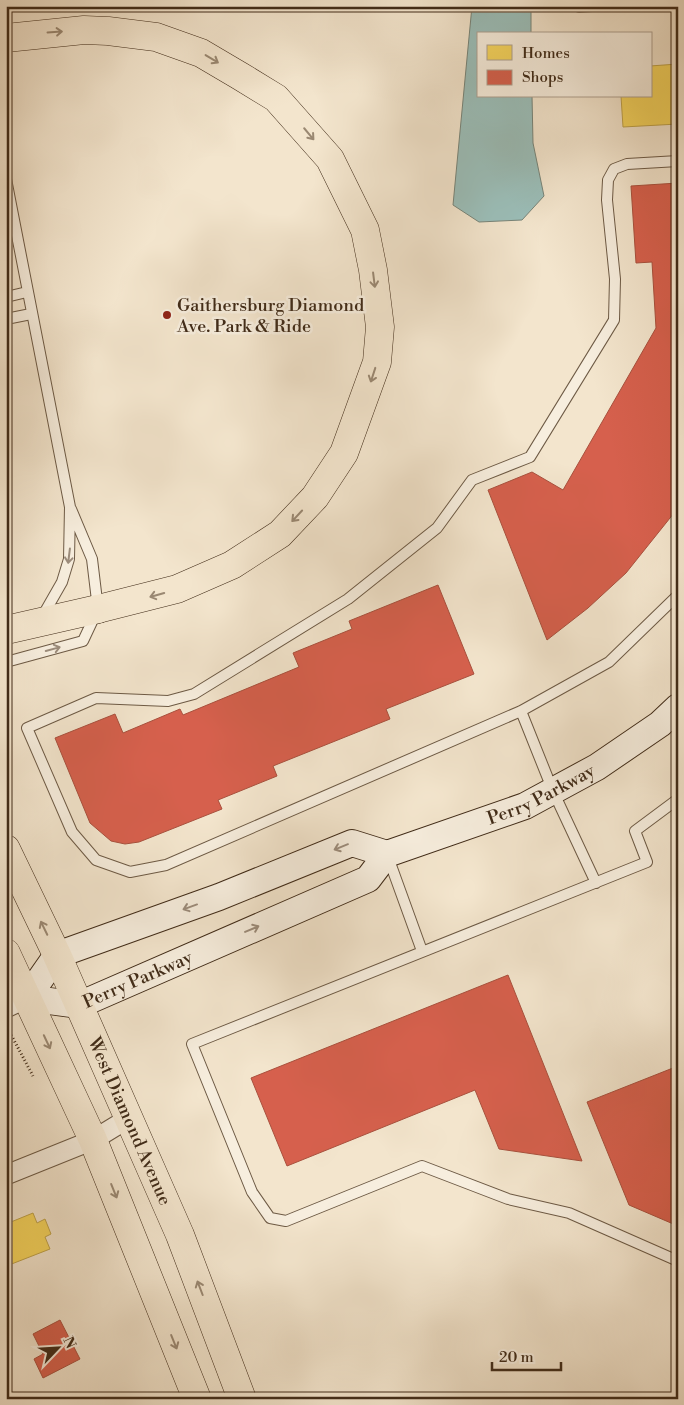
<svg xmlns="http://www.w3.org/2000/svg" width="684" height="1405" font-family="'Libre Bodoni',serif">
	<style>
		.water { fill: #9bbfba; stroke: #778479 }
		.homes { fill: #f6d55c; stroke: #bfa248 }
		.shops { fill: #d6604d; stroke: #a9503d }
		.lines { fill: none; stroke-linecap: round; stroke-linejoin: round }
		.lane-casing { stroke: #6d5a45; stroke-width: 12 }
		.street-casing { stroke: #6d5a45; stroke-width: 21 }
		.secondary-casing { stroke: #402b18; stroke-width: 28 }
		.primary-casing { stroke: #402b18; stroke-width: 29 }
		.highway-casing { stroke: #402b18; stroke-width: 29 }
		.path { stroke: #402b18; stroke-width: 3; stroke-dasharray: 1 2.5; stroke-linecap: butt }
		.lane { stroke: #f7eede; stroke-width: 10 }
		.street { stroke: #f7eede; stroke-width: 19 }
		.secondary { stroke: #f7eede; stroke-width: 26 }
		.primary { stroke: #f3e5cd; stroke-width: 28 }
		.highway { stroke: #f3e5cd; stroke-width: 28 }
		.oneway { stroke: #9a8872 }
		.oneway2 { stroke: #9c8c7b }
		.poi-dot { fill: #8f2418; stroke: #f7eede; stroke-width: 2 }
		.labels { text-anchor: middle; stroke-width: 5; stroke-linejoin: round; paint-order: stroke }
		.poi-label { font-size: 18px; fill: #402b18; stroke: #f7eede; text-anchor: start }
		.street-label { font-size: 18px; fill: #402b18; stroke: #f7eede }
	</style>
	<rect width="100%" height="100%" fill="#f3e5cd"/>
	<filter id="stains"><feTurbulence type="fractalNoise" baseFrequency=".004" numOctaves="4"/><feColorMatrix values="0 0 0 0 .2 0 0 0 0 .09 0 0 0 0 .02 0 0 0 .5 -.17"/></filter>
	<radialGradient id="worn" r=".72"><stop offset=".6" stop-color="#630" stop-opacity="0"/><stop offset="1" stop-color="#630" stop-opacity=".3"/></radialGradient>
	<path class="water" d="M472,6h59v28h-53v62h54l1,47 11,53 -22,24 -43,2 -26,-17z"/>
	<path class="homes" d="M678,64v60l-55,3 -2,-31h29v-30z
		M33,1213l4,10 8,-4 6,15 -6,3 5,12 -41,16 -3,-7v-34z"/>
	<path class="shops" d="M678,183v325l-52,65 -38,35 -41,32 -59,-150 44,-18 31,18 93,-162 -4,-66 -16,1 -5,-77z
		M438,585l36,89 -88,35 4,10 -117,47 4,10 -59,24 4,9 -83,33 -14,2 -14,-3 -21,-18 -35,-85 60,-24 8,19 57,-24 3,6 116,-48 -6,-14 59,-24 -3,-8z
		M508,975l74,186 -83,-12 -24,-59 -188,76 -36,-88z
		M678,1066v160l-49,-21 -42,-103z
		M60,1320l20,39 -37,19 -9,-19 9,-5 -10,-20z"/>
	<g class="lines">
		<g class="lane-casing">
			<path id="lane" d="M579,7l13,-1
				M678,161l-51,3 -13,5 -6,11 -1,20 8,79 -1,41 -84,137 -58,23 -35,48 -89,71 -154,95 -26,7 -72,-3 -69,30 45,104 24,28 34,12 36,-7 355,-154 88,-49 69,-67
				M6,179l64,328 -1,52 -7,23 -20,35
				M6,297l21,-5
				M6,319l25,-5
				M6,662l77,-21 15,-32 -6,-50 -21,-50
				M521,711l32,80 43,92
				M678,799l-43,32 12,31 -455,182 60,148 18,26 16,3 136,-55 86,33 61,14 109,48
				M388,857l34,94"/>
		</g>
		<g class="street-casing">
			<path id="street" d="M6,1008l21,-10
				M6,1175l87,-35 36,-22"/>
		</g>
		<g class="secondary-casing">
			<g id="secondary">
				<path id="s1" d="M387,854l-35,-11 -133,54 -162,58 -30,43 52,7 289,-126 19,-25 138,-48 72,-39 63,-43 18,-17"/>
			</g>
		</g>
		<g class="primary-casing">
			<g id="primary">
				<path d="M6,630l92,-21"/>
				<path id="s2" d="M6,849l51,106 123,280 62,164"/>
				<path d="M6,953l87,187 104,259"/>
			</g>
		</g>
		<g class="highway-casing">
			<path id="highway" d="M6,38l78,-8 24,1 48,6 45,16 39,23 36,22 54,61 35,71 8,40 7,57 -3,35 -33,91 -29,44 -35,37 -48,31 -55,24 -79,20"/>
		</g>
		<path class="path" d="M8,1029l25,47"/>
		<use href="#lane" class="lane"/>
		<use href="#street" class="street"/>
		<use href="#secondary" class="secondary"/>
		<use href="#primary" class="primary"/>
		<use href="#highway" class="highway"/>
	</g>
	<defs><path id="oneway-shaft" d="M-6 0H5M1.5-3L5.5 0L1.5 3" fill="none" stroke-width="1.6" stroke-linecap="round" stroke-linejoin="round" transform="scale(1.25)"/></defs>
	<g class="oneway">
		<use href="#oneway-shaft" transform="translate(55 32) rotate(-4)"/>
		<use href="#oneway-shaft" transform="translate(212 59) rotate(31)"/>
		<use href="#oneway-shaft" transform="translate(309 134) rotate(50)"/>
		<use href="#oneway-shaft" transform="translate(374 280) rotate(83)"/>
		<use href="#oneway-shaft" transform="translate(373 375) rotate(108)"/>
		<use href="#oneway-shaft" transform="translate(297 516) rotate(133)"/>
		<use href="#oneway-shaft" transform="translate(157 595) rotate(164)"/>
		<use href="#oneway-shaft" transform="translate(44 928) rotate(-116)"/>
		<use href="#oneway-shaft" transform="translate(47 1042) rotate(65)"/>
		<use href="#oneway-shaft" transform="translate(114 1191) rotate(68)"/>
		<use href="#oneway-shaft" transform="translate(200 1288) rotate(-111)"/>
		<use href="#oneway-shaft" transform="translate(174 1342) rotate(68)"/>
	</g>
	<g class="oneway2">
		<use href="#oneway-shaft" transform="translate(69 556) rotate(97)"/>
		<use href="#oneway-shaft" transform="translate(53 649) rotate(-15)"/>
		<use href="#oneway-shaft" transform="translate(341 847) rotate(158)"/>
		<use href="#oneway-shaft" transform="translate(190 907) rotate(160)"/>
		<use href="#oneway-shaft" transform="translate(252 929) rotate(-23)"/>
	</g>
	<circle class="poi-dot" cx="167" cy="315" r="5"/>
	<g class="labels">
		<g class="poi-label">
			<text x="177" y="311">Gaithersburg Diamond<tspan x="177" dy="21">Ave. Park &amp; Ride</tspan></text>
		</g>
		<g class="street-label">
			<text dy="6" stroke="none"><textPath href="#s1" startOffset="969">Perry Parkway</textPath></text>
			<text dy="6" stroke="none"><textPath href="#s1" startOffset="521">Perry Parkway</textPath></text>
			<text dy="6" stroke="none"><textPath href="#s2" startOffset="299">West Diamond Avenue</textPath></text>
		</g>
	</g>
	<rect width="684" height="1405" fill="none" stroke="#f3e5cd" stroke-width="25"/>
	<rect x="8" y="8" width="669" height="1390" fill="none" stroke="#402b18" stroke-width="2.5"/>
	<rect x="12" y="12" width="659" height="1380" fill="none" stroke="#402b18"/>
	<rect x="477" y="32" width="175" height="65" fill="#f7eede" stroke="#aea08f"/>
	<rect x="487" y="45" width="25" height="15" fill="#f6d55c" stroke="#aea08f"/>
	<text x="522" y="58" font-size="15" fill="#402b18">Homes</text>
	<rect x="487" y="70" width="25" height="15" fill="#d6604d" stroke="#aea08f"/>
	<text x="522" y="82" font-size="15" fill="#402b18">Shops</text>
	<g transform="translate(58 1348) rotate(65)" stroke="#f7eede" stroke-width="4" paint-order="stroke">
	<path d="M0-4L9 19L0 12L-9 19Z" fill="#402b18"/>
	<text y="-8" font-size="14" font-weight="bold" text-anchor="middle" fill="#402b18">N</text>
	</g>
	<path d="M492 1362v8h69v-8" fill="none" stroke="#402b18" stroke-width="2.5"/>
	<text x="499" y="1362" font-size="15" fill="#402b18" stroke="#f7eede" stroke-width="4" paint-order="stroke">20 m</text>
	<rect width="100%" height="100%" filter="url(#stains)"/>
	<rect width="100%" height="100%" fill="url(#worn)"/>
</svg>
